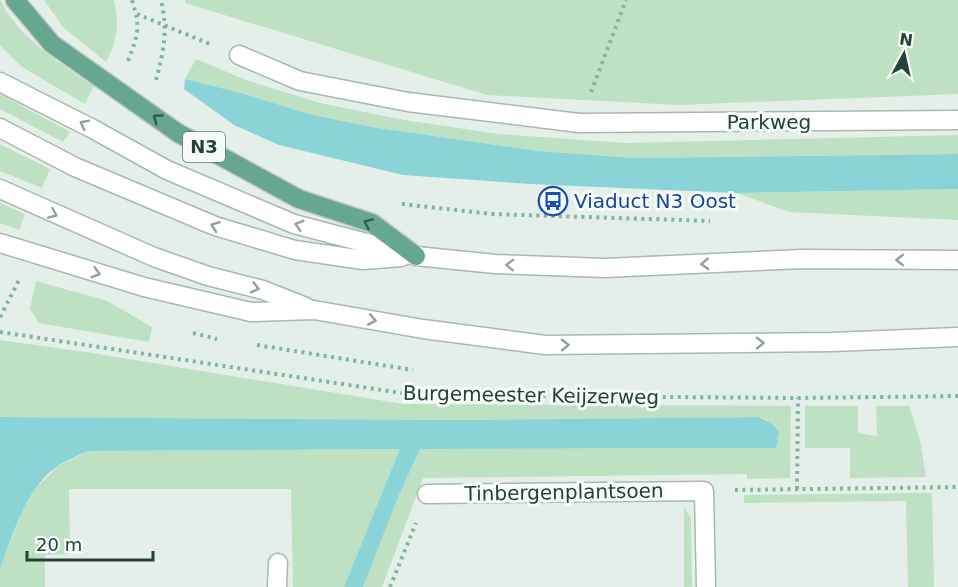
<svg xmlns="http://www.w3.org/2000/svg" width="958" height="587" font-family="'DejaVu Sans',sans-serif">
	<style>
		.green { fill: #bde1c2 }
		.water { fill: #8ad4d7 }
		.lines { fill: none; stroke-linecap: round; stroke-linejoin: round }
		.minor-casing { stroke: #a7b8b0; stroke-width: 21 }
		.tertiary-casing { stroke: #a7b8b0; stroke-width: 21 }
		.primary-casing { stroke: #c1cac7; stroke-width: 21 }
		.path { stroke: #83b49f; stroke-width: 4; stroke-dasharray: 3 4.5; stroke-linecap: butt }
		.minor { stroke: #fff; stroke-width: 18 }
		.tertiary { stroke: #fff; stroke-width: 18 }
		.primary { stroke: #67a78f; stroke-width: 18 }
		.oneway { stroke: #335b4c }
		.oneway2 { stroke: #90a09a }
		.labels { text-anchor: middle; stroke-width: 6; stroke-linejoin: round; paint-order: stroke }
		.shield { fill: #f6fbf8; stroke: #627a70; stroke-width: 1.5 }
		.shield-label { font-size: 18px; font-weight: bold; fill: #224236 }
		.street-label { font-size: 20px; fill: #224236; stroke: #f6fbf8 }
		.transit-label { font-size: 20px; fill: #164399; stroke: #f6fbf8; text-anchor: start }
	</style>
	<rect width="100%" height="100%" fill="#e5efe9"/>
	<path class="green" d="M0,0c19,37 58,63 94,86l-9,18 -63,-37 -22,-22z
		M44,0h70c5,24 4,40 -8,62l-43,-35z
		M185,0h773v94l-280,11 -191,-10 -302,-92z
		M196,59l50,21 74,23 84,17 95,14 127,9 332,-8v19l-323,4 -97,-7 -166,-24 -63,-13 -68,-21 -56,-14z
		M0,94l70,38 -7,10 -63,-33z
		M0,144l50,25 -8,19 -42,-17z
		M958,189v31l-169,-8 -52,-19z
		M0,203l25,11 -6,16 -19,-7z
		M36,281l71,20 45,26 -3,15 -110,-19 -9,-14z
		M0,340l86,12 317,52 388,2 -1,72 -43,1v-5l-324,4 -41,109h-19l36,-92 21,-46 356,-1 -10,-28 -7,-3 -295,3 -464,-3z
		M805,406h53v27l19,3 -1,-30h33l11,34 6,37 -76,1v-30h-45z
		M401,449l-57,138h-51l-2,-98h-222l1,65 -25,1v32h-45v-18l22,-57 12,-22 24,-24 30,-15z
		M932,493l2,94h-26l-2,-86 -162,2v-8z
		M684,507l7,12 1,68h-8z"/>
	<path class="water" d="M185,79l56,14 68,21 63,13 166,24 97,7 323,-4v35l-221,4 -207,-9 -127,-9 -124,-30 -45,-20 -50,-36z
		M0,417l464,3 295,-3 13,7 7,8 -3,16 -356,1 -21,46 -36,92h-19l56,-138 -312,2c-10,4 -20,9 -29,14 -34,23 -45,68 -59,104z"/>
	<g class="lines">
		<g class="minor-casing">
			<path id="minor" d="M239,55l61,26 108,21 171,21 379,-3
				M427,494l277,-3 2,96
				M277,587l1,-24"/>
		</g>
		<g class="tertiary-casing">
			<path id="tertiary" d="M0,82l93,47 74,41 127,54 122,32 79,8 110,4 197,-9 156,1
				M0,128l75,39 140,59 80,24 68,10 39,-3
				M0,189l154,68 54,19 55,14 43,17
				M0,243l144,44 107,25 63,-2 109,19 122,16 287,-3 126,-5"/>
		</g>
		<g class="primary-casing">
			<path id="primary" d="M15,0l37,44 126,89 121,66 73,24 44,33"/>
		</g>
		<path class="path" d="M137,14l73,30
			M128,61c10,-27 13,-32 4,-61
			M156,80c8,-30 12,-50 5,-80
			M591,92l35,-92
			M402,204l90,10 218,7
			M0,317l19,-37
			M0,332l415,63 383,3 160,-2
			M193,333l24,6
			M257,345l156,25
			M797,489l1,-91
			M735,490l223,-3
			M390,587l26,-64"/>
		<use href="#minor" class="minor"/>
		<use href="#tertiary" class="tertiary"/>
		<use href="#primary" class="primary"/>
	</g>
	<defs><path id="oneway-chevron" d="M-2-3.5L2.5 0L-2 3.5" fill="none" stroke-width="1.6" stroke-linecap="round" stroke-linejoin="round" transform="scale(1.5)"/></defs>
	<g class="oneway">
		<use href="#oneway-chevron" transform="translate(157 118) rotate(-144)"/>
		<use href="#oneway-chevron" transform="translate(368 223) rotate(-156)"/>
	</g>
	<g class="oneway2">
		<use href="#oneway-chevron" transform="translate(84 124) rotate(-153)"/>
		<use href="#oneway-chevron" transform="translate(53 214) rotate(24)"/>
		<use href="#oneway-chevron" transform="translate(299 225) rotate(-163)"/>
		<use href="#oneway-chevron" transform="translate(215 226) rotate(-160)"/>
		<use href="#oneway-chevron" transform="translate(900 260) rotate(-180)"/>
		<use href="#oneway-chevron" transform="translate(705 264) rotate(177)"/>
		<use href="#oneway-chevron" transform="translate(510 265) rotate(-178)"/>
		<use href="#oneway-chevron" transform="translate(96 273) rotate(16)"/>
		<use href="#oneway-chevron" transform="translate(255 288) rotate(15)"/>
		<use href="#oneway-chevron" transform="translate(372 320) rotate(10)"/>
		<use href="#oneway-chevron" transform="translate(760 343) rotate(-1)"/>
		<use href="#oneway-chevron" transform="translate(565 345) rotate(-1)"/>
	</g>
	<defs>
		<g id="bus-ring" transform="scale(1.5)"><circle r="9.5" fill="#f6fbf8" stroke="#1a4fb4" stroke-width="1.5"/><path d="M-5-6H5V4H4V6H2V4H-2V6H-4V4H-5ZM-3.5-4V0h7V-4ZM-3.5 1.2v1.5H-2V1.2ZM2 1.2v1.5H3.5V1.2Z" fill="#1a4fb4"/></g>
	</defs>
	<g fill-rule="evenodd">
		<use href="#bus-ring" x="553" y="201"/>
	</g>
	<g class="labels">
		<rect class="shield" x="183" y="132" width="42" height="30" rx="4.5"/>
		<g class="shield-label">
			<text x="204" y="153">N3</text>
		</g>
		<g class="street-label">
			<text x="769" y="129">Parkweg</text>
			<text transform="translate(531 395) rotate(1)" y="7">Burgemeester Keijzerweg</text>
			<text transform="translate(564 492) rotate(-1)" y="7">Tinbergenplantsoen</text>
		</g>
		<g class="transit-label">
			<text x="574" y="208">Viaduct N3 Oost</text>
		</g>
	</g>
	<g transform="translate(904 54) rotate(8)" stroke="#f6fbf8" stroke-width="4.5" paint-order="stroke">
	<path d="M0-4.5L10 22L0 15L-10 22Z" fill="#224236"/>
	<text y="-9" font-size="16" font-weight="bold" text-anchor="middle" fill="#224236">N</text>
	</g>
	<path d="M27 551v9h126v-9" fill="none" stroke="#224236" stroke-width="3"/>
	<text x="36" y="551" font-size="18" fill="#224236" stroke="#f6fbf8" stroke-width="4.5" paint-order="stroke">20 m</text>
</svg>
